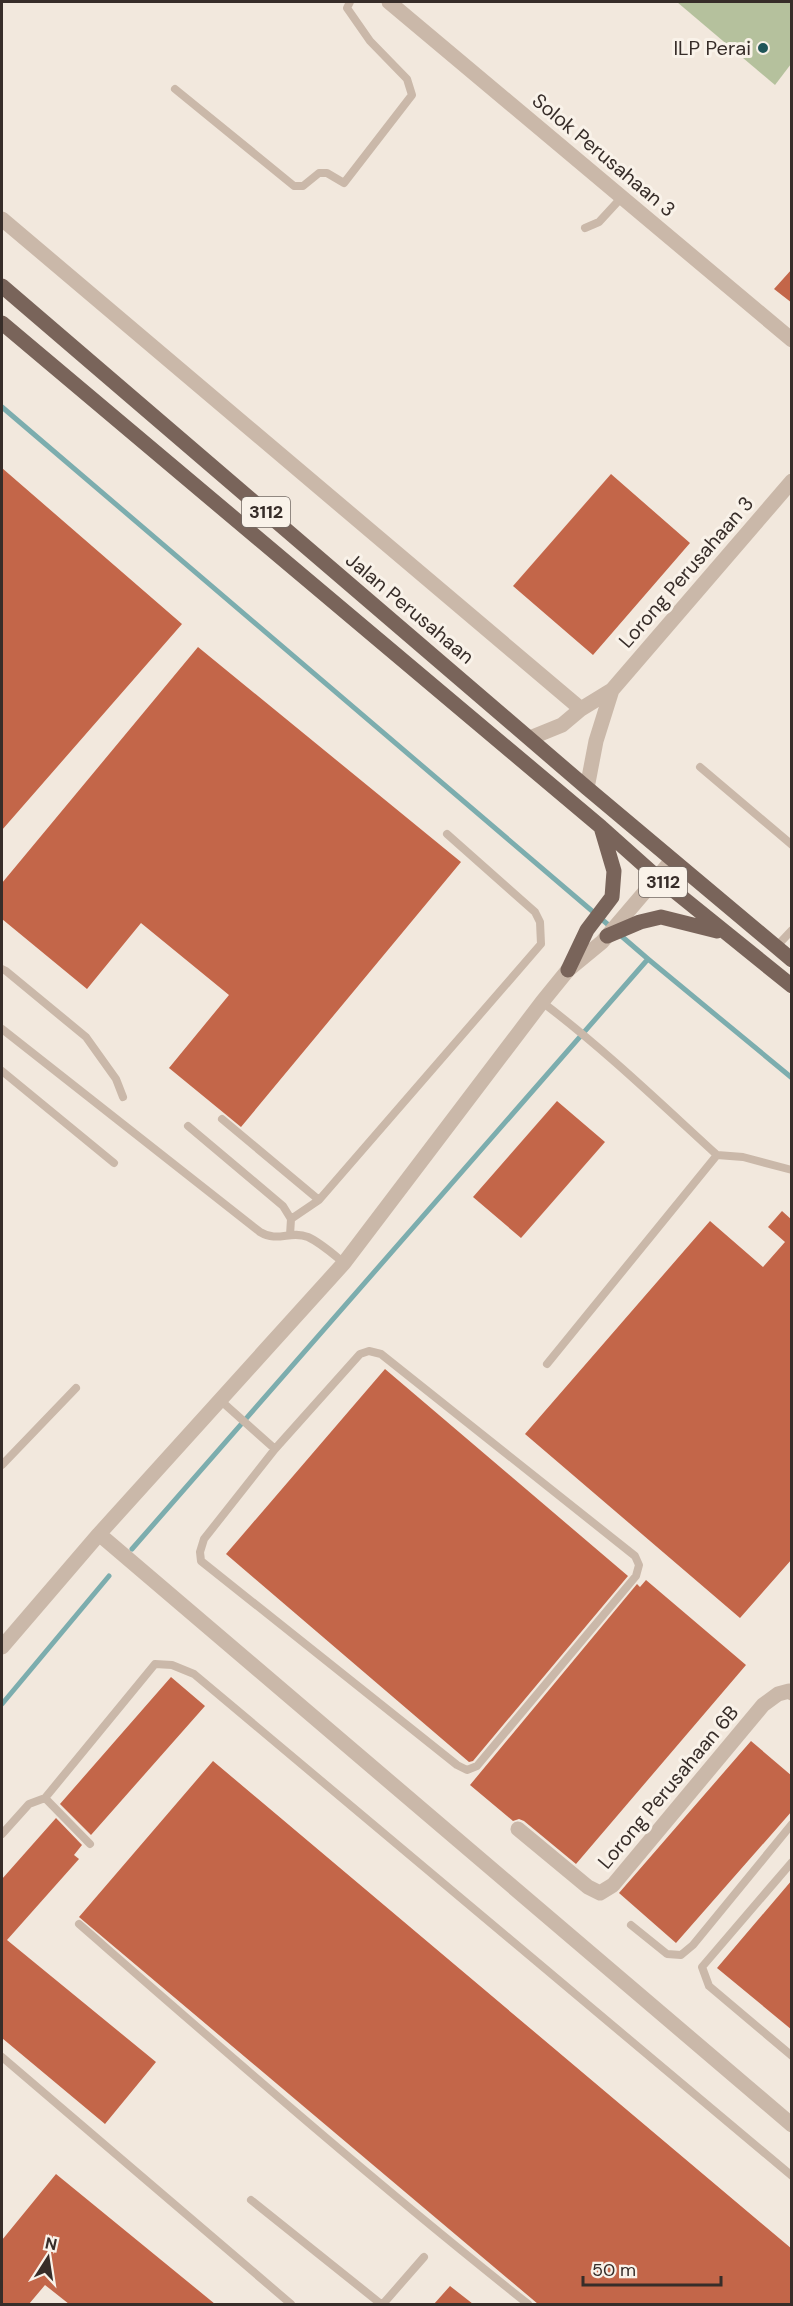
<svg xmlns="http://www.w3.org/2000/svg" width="793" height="2306" font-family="'DM Sans',sans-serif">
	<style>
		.green { fill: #b5c19d }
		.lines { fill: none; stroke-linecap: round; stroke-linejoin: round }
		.stream { stroke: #7cadae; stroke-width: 5 }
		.building { fill: #c36649 }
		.lane { stroke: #cab8a9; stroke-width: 8 }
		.street { stroke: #cab8a9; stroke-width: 15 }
		.primary { stroke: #79645a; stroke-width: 15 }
		.poi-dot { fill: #1f5558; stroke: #f9f2e9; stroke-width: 2 }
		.labels { text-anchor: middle; stroke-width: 6; stroke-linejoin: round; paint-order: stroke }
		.shield { fill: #f9f2e9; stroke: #716863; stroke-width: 1.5 }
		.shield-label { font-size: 18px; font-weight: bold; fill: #372d29 }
		.poi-label { font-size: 20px; fill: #372d29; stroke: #f9f2e9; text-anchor: end }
		.street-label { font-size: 20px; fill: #372d29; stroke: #f9f2e9 }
	</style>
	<rect width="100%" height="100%" fill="#f2e8dd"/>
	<path class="green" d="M677,2h114v62l-16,21z"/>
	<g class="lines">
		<path class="stream" d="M2,407l610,521
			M619,934l29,25
			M132,1549l516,-590 144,119
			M2,1704l107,-128"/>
	</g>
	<path class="building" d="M792,269v34l-18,-14z
		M2,468l180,156 -180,206z
		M611,474l79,69 -97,112 -80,-69z
		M198,647l263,215 -220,265 -72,-59 60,-73 -88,-72 -54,66 -85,-70v-36z
		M557,1101l48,41 -84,96 -48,-41z
		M782,1211l10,9v339l-52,59 -215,-184 185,-213 53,46 22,-25 -17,-15z
		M385,1369l243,207 -155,185 -4,1 -243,-208z
		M646,1580l100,85 -170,199 -52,-43 -5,-2 -6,2 -43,-36 167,-201 3,3z
		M171,1677l34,29 -114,129 -31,-31z
		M751,1741l41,35v35l-116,132 -57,-50z
		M213,1761l579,488v55h-254l-459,-387z
		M56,1818l26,27 -8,10 5,4 -72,81 149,122 -51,62 -103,-86v-159z
		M792,1880v150l-75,-62z
		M56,2174l159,130h-146l-24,-19 -16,19h-27v-64z
		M450,2286l23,18h-39z"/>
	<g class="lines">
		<path class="lane" d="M175,89l119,97h9l16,-13h8l17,10 68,-88 -5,-16 -37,-38 -23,-33 3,-6
			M585,228l14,-6 23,-25
			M700,767l92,78
			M776,947l16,-17
			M2,969l4,2 80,66 30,42 7,18
			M542,1002c62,47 118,101 175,153l-170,209
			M2,1029l258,203c18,11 30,-2 48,5 13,6 25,17 36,26
			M2,1071l112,92
			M222,1119l97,81
			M188,1126l95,80 8,13 -1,16
			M717,1155l26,2 49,13
			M291,1219l28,-19 222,-256 -1,-22 -5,-10 -88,-78
			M369,1351l12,3 254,202 4,9 -3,11 -159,190 -10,4 -10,-5 -256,-204 -1,-9 4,-13 71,-90 85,-95z
			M220,1400l55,49
			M2,1465l74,-77
			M45,1798l110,-134 17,1 22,9 598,502
			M2,1834l27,-30 16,-6 45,46
			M792,1862l-90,105 7,19 83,70
			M79,1924c148,129 295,258 449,380
			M631,1925l36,29 14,1 12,-10 99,-121
			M2,2057l289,247
			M251,2200l130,104
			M383,2304l41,-47"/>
		<path class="street" d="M389,2l403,338
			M2,219l579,490
			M530,738l32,-13 19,-16 31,-19 180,-209
			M587,788l9,-47 16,-51
			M99,1534l693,591
			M2,1647l97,-113 245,-271 198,-261 26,-32 34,-28 70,-82
			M518,1829l70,58 12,6 13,-8 150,-180 15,-11 11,-3 3,2"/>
		<path class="primary" d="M2,286l585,502 205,172
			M2,323l599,504 56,50 135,109
			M607,936l33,-14 21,-5 56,14
			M568,970l19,-40 25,-33 2,-26 -13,-44"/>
	</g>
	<circle class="poi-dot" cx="763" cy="48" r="6"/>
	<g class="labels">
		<g class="shield">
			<rect x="242" y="497" width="48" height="30" rx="4.5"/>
			<rect x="639" y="867" width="48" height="30" rx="4.5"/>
		</g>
		<g class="shield-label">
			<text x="266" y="518">3112</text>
			<text x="663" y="888">3112</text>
		</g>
		<g class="poi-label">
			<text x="751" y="55">ILP Perai</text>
		</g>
		<g class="street-label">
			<text transform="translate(604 155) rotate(40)" y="7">Solok Perusahaan 3</text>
			<text transform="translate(686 572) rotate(-49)" y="7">Lorong Perusahaan 3</text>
			<text transform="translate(410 608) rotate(40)" y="7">Jalan Perusahaan</text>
			<text transform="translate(668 1787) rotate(-50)" y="7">Lorong Perusahaan 6B</text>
		</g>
	</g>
	<rect width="793" height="2306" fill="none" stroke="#372d29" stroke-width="6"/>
	<g transform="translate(48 2258) rotate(12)" stroke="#f9f2e9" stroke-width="4.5" paint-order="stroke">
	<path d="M0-4.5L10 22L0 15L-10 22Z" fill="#372d29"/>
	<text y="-9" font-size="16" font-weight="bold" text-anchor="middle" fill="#372d29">N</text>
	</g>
	<path d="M583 2276v9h138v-9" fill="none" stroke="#372d29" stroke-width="3"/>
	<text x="592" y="2276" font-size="18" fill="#372d29" stroke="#f9f2e9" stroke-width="4.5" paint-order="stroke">50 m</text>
</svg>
